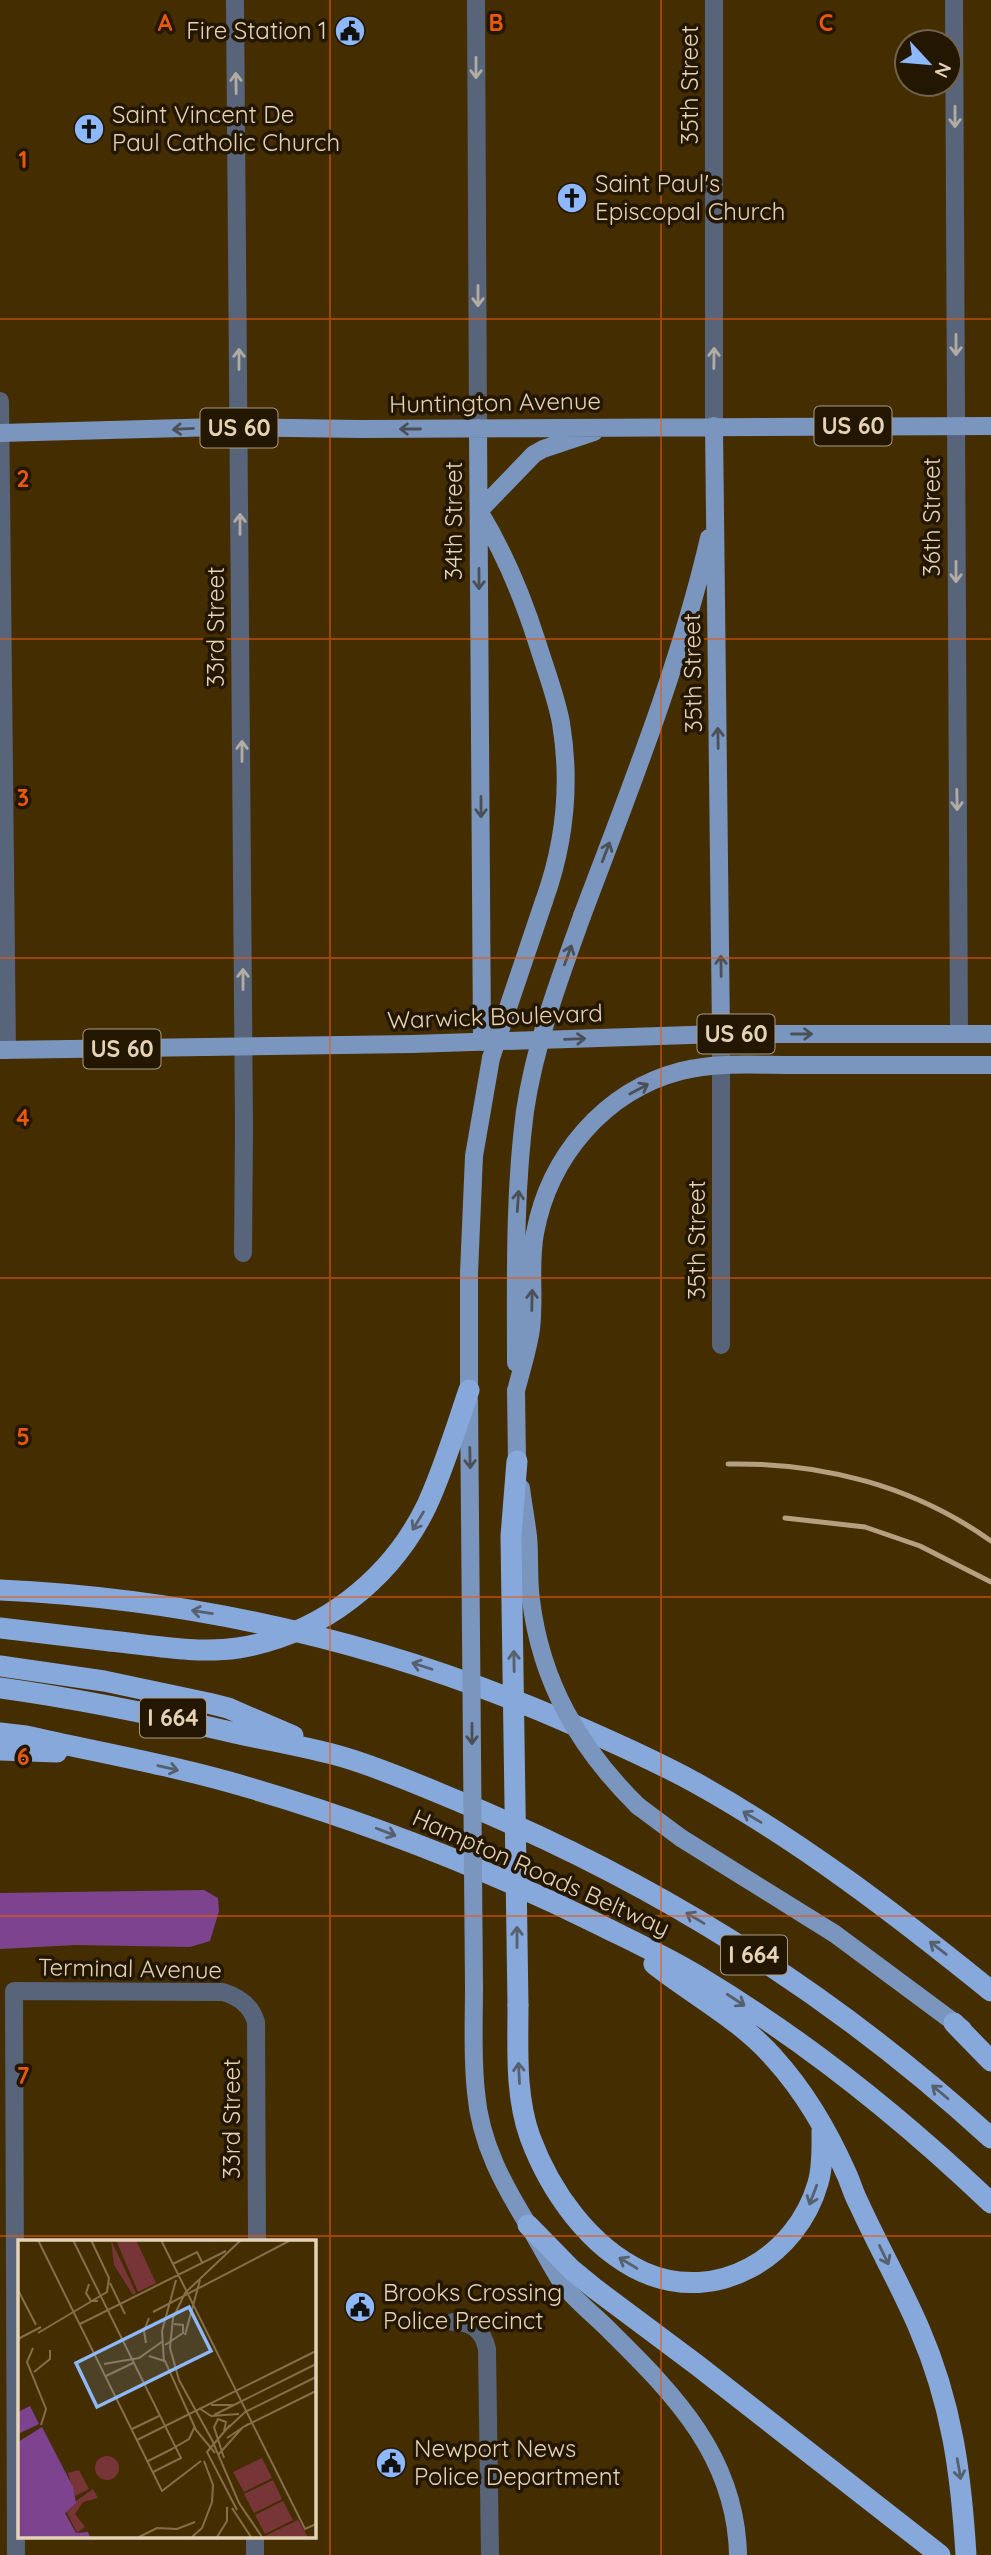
<svg xmlns="http://www.w3.org/2000/svg" width="991" height="2555" font-family="Quicksand,sans-serif">
	<style>
		.water { fill: #7e438e }
		.lines { fill: none; stroke-linecap: round; stroke-linejoin: round }
		.minor { stroke: #576479; stroke-width: 18 }
		.major { stroke: #7a95be; stroke-width: 18 }
		.highway { stroke: #87a8da; stroke-width: 21 }
		.rail { stroke: #b4a080; stroke-width: 5 }
		.major-bridge { stroke: #7a95be; stroke-width: 18 }
		.highway-bridge { stroke: #87a8da; stroke-width: 21 }
		.oneway { stroke: #b3aca2 }
		.oneway2 { stroke: #4b5057 }
		.oneway3 { stroke: #56606e }
		.grid { fill: none; stroke: #e8590c; stroke-width: 2; stroke-opacity: 0.55 }
		.labels { text-anchor: middle; stroke-width: 7; stroke-linejoin: round; paint-order: stroke }
		.shield { fill: #241702; stroke: #ab9b81; stroke-width: 2 }
		.shield-label { font-size: 23px; font-weight: bold; fill: #e5d3b8 }
		.poi-label { font-size: 24px; fill: #e5d3b8; stroke: #241702; text-anchor: start }
		.street-label { font-size: 24px; fill: #e5d3b8; stroke: #241702 }
		.inset-road { fill: none; stroke: #846f4a; stroke-width: 2 }
		.view { fill: #8db9fc; fill-opacity: 0.15; stroke: #8db9fc; stroke-width: 3.5 }
		.inset-edge { fill: none; stroke: #e5d3b8; stroke-width: 3.5 }
		.grid-label { font-size: 23px; text-anchor: middle; font-weight: bold; fill: #e8590c; stroke: #241702; stroke-width: 7; stroke-linejoin: round; paint-order: stroke }
	</style>
	<rect width="100%" height="100%" fill="#442d01"/>
	<path class="water" d="M204,1890l14,8 1,13 -9,30 -20,6 -114,-2 -76,4v-56z"/>
	<g class="lines">
		<path class="minor" d="M235,0l9,1128 -1,125
			M476,0l2,428
			M714,0v426
			M954,0l5,1034
			M0,401l7,649
			M721,1034v311
			M453,2322c19,0 30,8 34,27l3,206
			M16,2555l-2,-564 209,1c16,5 28,13 33,30l1,220
			M255,2555v-19"/>
		<path class="major" d="M714,426l7,608
			M478,428l4,614
			M0,433l219,-6 143,2 629,-3
			M479,511c25,41 43,84 58,131 8,26 19,54 24,81 10,61 4,120 -17,178
			M479,511l55,-57 9,-5 51,-17
			M582,916c47,-125 97,-248 127,-378
			M0,1050l412,-6 309,-10h270
			M792,1065h199
			M469,1390v-117l5,-117 17,-98
			M516,1391l1,70
			M638,1806l43,32 154,96 128,95
			M474,1986c0,35 -2,71 2,106 4,51 28,94 54,136 11,18 21,38 32,55 13,18 34,33 49,49 65,64 125,126 127,223"/>
		<path class="highway" d="M0,1590c197,9 387,54 567,132 44,19 87,38 129,61 106,59 201,132 295,208
			M0,1628l110,13
			M0,1666l104,15 104,22 20,5 65,28
			M0,1688c80,11 157,27 235,45 36,8 73,14 108,24 41,12 81,30 120,46 194,80 373,193 528,335
			M0,1733l26,3c75,17 151,30 224,52 119,35 235,80 346,135 34,17 69,33 102,53 105,63 204,142 293,227
			M0,1750l57,2
			M654,1964c39,31 87,56 120,94 30,33 55,76 73,117 4,9 7,20 12,29 19,42 42,82 60,124 33,76 42,145 47,227
			M518,2005c0,44 -3,90 12,132 20,54 59,110 113,135 74,33 154,-15 175,-89 5,-17 4,-36 4,-53
			M954,2023l37,38
			M528,2225l44,45 22,18 103,77 243,190"/>
		<path class="rail" d="M728,1464c94,-2 186,22 263,77
			M785,1518l80,9 55,19 71,36"/>
		<path class="major-bridge" d="M491,1058l53,-157
			M516,1363c0,-84 -2,-168 9,-252 10,-67 34,-131 57,-195
			M516,1391c5,-20 12,-41 15,-62 4,-32 -2,-64 4,-96 14,-76 69,-142 146,-162 36,-9 75,-6 111,-6
			M469,1400l5,586
			M521,1488c2,16 5,32 7,48 2,21 0,43 3,64 10,82 48,148 107,206"/>
		<path class="highway-bridge" d="M517,1461l-6,75 7,469
			M110,1641c41,4 86,13 128,7 82,-13 153,-68 189,-143 17,-37 29,-77 42,-115"/>
	</g>
	<defs><path id="oneway-shaft" d="M-6 0H5M1.5-3L5.5 0L1.5 3" fill="none" stroke-width="1.6" stroke-linecap="round" stroke-linejoin="round" transform="scale(1.75)"/></defs>
	<g class="oneway">
		<use href="#oneway-shaft" transform="translate(476 68) rotate(90)"/>
		<use href="#oneway-shaft" transform="translate(236 83) rotate(-91)"/>
		<use href="#oneway-shaft" transform="translate(955 117) rotate(90)"/>
		<use href="#oneway-shaft" transform="translate(478 296) rotate(90)"/>
		<use href="#oneway-shaft" transform="translate(956 345) rotate(90)"/>
		<use href="#oneway-shaft" transform="translate(714 358) rotate(-89)"/>
		<use href="#oneway-shaft" transform="translate(239 359) rotate(-90)"/>
		<use href="#oneway-shaft" transform="translate(240 524) rotate(-90)"/>
		<use href="#oneway-shaft" transform="translate(956 572) rotate(90)"/>
		<use href="#oneway-shaft" transform="translate(242 751) rotate(-90)"/>
		<use href="#oneway-shaft" transform="translate(957 800) rotate(89)"/>
		<use href="#oneway-shaft" transform="translate(243 979) rotate(-90)"/>
	</g>
	<g class="oneway2">
		<use href="#oneway-shaft" transform="translate(183 429) rotate(177)"/>
		<use href="#oneway-shaft" transform="translate(410 429) rotate(180)"/>
		<use href="#oneway-shaft" transform="translate(479 579) rotate(90)"/>
		<use href="#oneway-shaft" transform="translate(718 738) rotate(-91)"/>
		<use href="#oneway-shaft" transform="translate(481 807) rotate(90)"/>
		<use href="#oneway-shaft" transform="translate(606 852) rotate(-69)"/>
		<use href="#oneway-shaft" transform="translate(568 955) rotate(-70)"/>
		<use href="#oneway-shaft" transform="translate(721 966) rotate(-91)"/>
		<use href="#oneway-shaft" transform="translate(802 1034)"/>
		<use href="#oneway-shaft" transform="translate(575 1039) rotate(-2)"/>
		<use href="#oneway-shaft" transform="translate(639 1089) rotate(-28)"/>
		<use href="#oneway-shaft" transform="translate(518 1201) rotate(-86)"/>
		<use href="#oneway-shaft" transform="translate(532 1300) rotate(-89)"/>
		<use href="#oneway-shaft" transform="translate(470 1458) rotate(89)"/>
		<use href="#oneway-shaft" transform="translate(472 1734) rotate(90)"/>
	</g>
	<g class="oneway3">
		<use href="#oneway-shaft" transform="translate(418 1521) rotate(121)"/>
		<use href="#oneway-shaft" transform="translate(202 1612) rotate(-171)"/>
		<use href="#oneway-shaft" transform="translate(514 1661) rotate(-91)"/>
		<use href="#oneway-shaft" transform="translate(422 1666) rotate(-162)"/>
		<use href="#oneway-shaft" transform="translate(168 1768) rotate(13)"/>
		<use href="#oneway-shaft" transform="translate(752 1817) rotate(-149)"/>
		<use href="#oneway-shaft" transform="translate(386 1832) rotate(21)"/>
		<use href="#oneway-shaft" transform="translate(695 1918) rotate(-149)"/>
		<use href="#oneway-shaft" transform="translate(517 1937) rotate(-90)"/>
		<use href="#oneway-shaft" transform="translate(938 1948) rotate(-142)"/>
		<use href="#oneway-shaft" transform="translate(736 2000) rotate(33)"/>
		<use href="#oneway-shaft" transform="translate(519 2073) rotate(-93)"/>
		<use href="#oneway-shaft" transform="translate(940 2092) rotate(-140)"/>
		<use href="#oneway-shaft" transform="translate(813 2195) rotate(111)"/>
		<use href="#oneway-shaft" transform="translate(884 2255) rotate(64)"/>
		<use href="#oneway-shaft" transform="translate(628 2263) rotate(-149)"/>
		<use href="#oneway-shaft" transform="translate(959 2469) rotate(80)"/>
	</g>
	<path class="grid" d="M330,0v2555M661,0v2555M0,319h991M0,639h991M0,958h991M0,1278h991M0,1597h991M0,1916h991M0,2236h991"/>
	<defs>
		<g id="civic-disc" transform="scale(1.575)"><circle r="9.5" fill="#8db9fc" stroke="#241702"/><path d="M-.6-6.5H3V-4.5H.6V-3L4-1V1h2V6H-6V1h2V-1L-.6-3ZM-1.2 2.5V6h2.4V2.5Z" fill="#111"/></g>
		<g id="church-disc" transform="scale(1.575)"><circle r="9.5" fill="#8db9fc" stroke="#241702"/><path d="M-1.2-6h2.4v3.5h3.3v2.4h-3.3V6h-2.4V-.1h-3.3v-2.4h3.3Z" fill="#111"/></g>
	</defs>
	<g fill-rule="evenodd">
		<use href="#civic-disc" x="350" y="31"/>
		<use href="#church-disc" x="89" y="129"/>
		<use href="#church-disc" x="572" y="198"/>
		<use href="#civic-disc" x="360" y="2307"/>
		<use href="#civic-disc" x="391" y="2463"/>
	</g>
	<g class="labels">
		<g class="shield">
			<rect x="814.5" y="406.5" width="77" height="39" rx="5"/>
			<rect x="200.5" y="408.5" width="77" height="39" rx="5"/>
			<rect x="697.5" y="1014.5" width="77" height="39" rx="5"/>
			<rect x="83.5" y="1029.5" width="77" height="39" rx="5"/>
			<rect x="140" y="1698.5" width="66" height="39" rx="5"/>
			<rect x="721" y="1935.5" width="66" height="39" rx="5"/>
		</g>
		<g class="shield-label">
			<text x="853" y="434">US 60</text>
			<text x="239" y="436">US 60</text>
			<text x="736" y="1042">US 60</text>
			<text x="122" y="1057">US 60</text>
			<text x="173" y="1726">I 664</text>
			<text x="754" y="1963">I 664</text>
		</g>
		<g class="poi-label">
			<text x="327" y="39" text-anchor="end">Fire Station 1</text>
			<text x="112" y="123">Saint Vincent De<tspan x="112" dy="28">Paul Catholic Church</tspan></text>
			<text x="595" y="192">Saint Paul's<tspan x="595" dy="28">Episcopal Church</tspan></text>
			<text x="383" y="2301">Brooks Crossing<tspan x="383" dy="28">Police Precinct</tspan></text>
			<text x="414" y="2457">Newport News<tspan x="414" dy="28">Police Department</tspan></text>
		</g>
		<g class="street-label">
			<text transform="translate(690 85) rotate(-90)" y="8">35th Street</text>
			<text transform="translate(495 403) rotate(-1)" y="8">Huntington Avenue</text>
			<text transform="translate(932 517) rotate(-90)" y="8">36th Street</text>
			<text transform="translate(454 521) rotate(-90)" y="8">34th Street</text>
			<text transform="translate(216 627) rotate(-90)" y="8">33rd Street</text>
			<text transform="translate(693 673) rotate(-91)" y="8">35th Street</text>
			<text transform="translate(495 1017) rotate(-2)" y="8">Warwick Boulevard</text>
			<text transform="translate(697 1240) rotate(-90)" y="8">35th Street</text>
			<text transform="translate(541 1873) rotate(24)" y="8">Hampton Roads Beltway</text>
			<text transform="translate(130 1969) rotate(1)" y="8">Terminal Avenue</text>
			<text transform="translate(232 2119) rotate(-90)" y="8">33rd Street</text>
		</g>
	</g>
	<g transform="translate(18 2240)">
		<rect width="298" height="298" fill="#442d01"/>
		<path d="M93,0l25,53 -3,2 -19,-30zM98,0h20l20,43 -18,9zM77 228a12 12 0 1 1 24 0a12 12 0 1 1-24 0ZM244,218l10,20 -28,14 -11,-20zM61,230l10,19 -14,7 -7,-23zM255,240l9,19 -28,14 -10,-19zM75,249l5,9 -15,4 -8,12 10,13 -8,6 -12,-24zM265,261l10,19 -28,14 -10,-19zM280,280l10,17h-43v-1z" fill="#773538"/>
		<path d="M12,166l9,18 -21,10v-22zM24,187l31,60 3,16 -11,10 11,20 12,-1 2,5h-72v-95z" fill="#7e438e"/>
		<path class="inset-road" d="M20,0l124,251 39,-30M55,0l108,218 -28,14M143,0l144,289 11,-5M223,0l-56,53 -12,25 -3,30 9,32 33,60 27,63 23,34M155,24l24,-12 5,10M92,43l15,31M71,44l-3,9 5,8h7M0,50l18,35M135,72l138,-72M62,84l146,-73M20,93l69,-41 2,-14 -18,-38M167,95l15,-55M0,99l23,-12M128,103l-2,-12 5,-13M147,105l18,-12v-8l-9,-1M15,108l-6,14 19,47 -5,16M131,116l16,5 31,69 19,23M146,122l-2,-31 14,-51M86,124l35,-6 24,-17M16,132l16,-13v-9M88,136l27,-13M193,165h23l82,-41M181,168l12,8 28,-2M196,175l20,-10M212,185l-23,27 30,58M210,188l17,-16 71,-35M114,189l27,-13M206,191l2,-9 -8,-3 -4,8 10,31M209,198l21,-14M119,200l179,-89M152,210l19,-11 6,-13M200,215l25,-28 73,-36M130,221l24,-12M214,268l19,29M121,297l18,-9 20,1 18,-7M174,297l10,-9 10,-26 1,-17 -9,-24M199,297l10,-16v-14"/>
		<path class="view" d="M171,67l22,44 -114,56 -21,-44z"/>
		<rect width="298" height="298" class="inset-edge"/>
	</g>
	<g class="grid-label">
		<text x="165" y="31">A</text>
		<text x="496" y="31">B</text>
		<text x="826" y="31">C</text>
		<text x="23" y="168">1</text>
		<text x="23" y="487">2</text>
		<text x="23" y="806">3</text>
		<text x="23" y="1126">4</text>
		<text x="23" y="1445">5</text>
		<text x="23" y="1765">6</text>
		<text x="23" y="2084">7</text>
	</g>
	<g transform="translate(928 63) rotate(116)"><circle r="33" fill="#241702" stroke="#71624b" stroke-width="2"/>
	<path d="M0-5L12 26L0 18L-12 26Z" fill="#8db9fc"/>
	<text y="-10" font-size="19" font-weight="bold" text-anchor="middle" fill="#e5d3b8">N</text>
	</g>
</svg>
